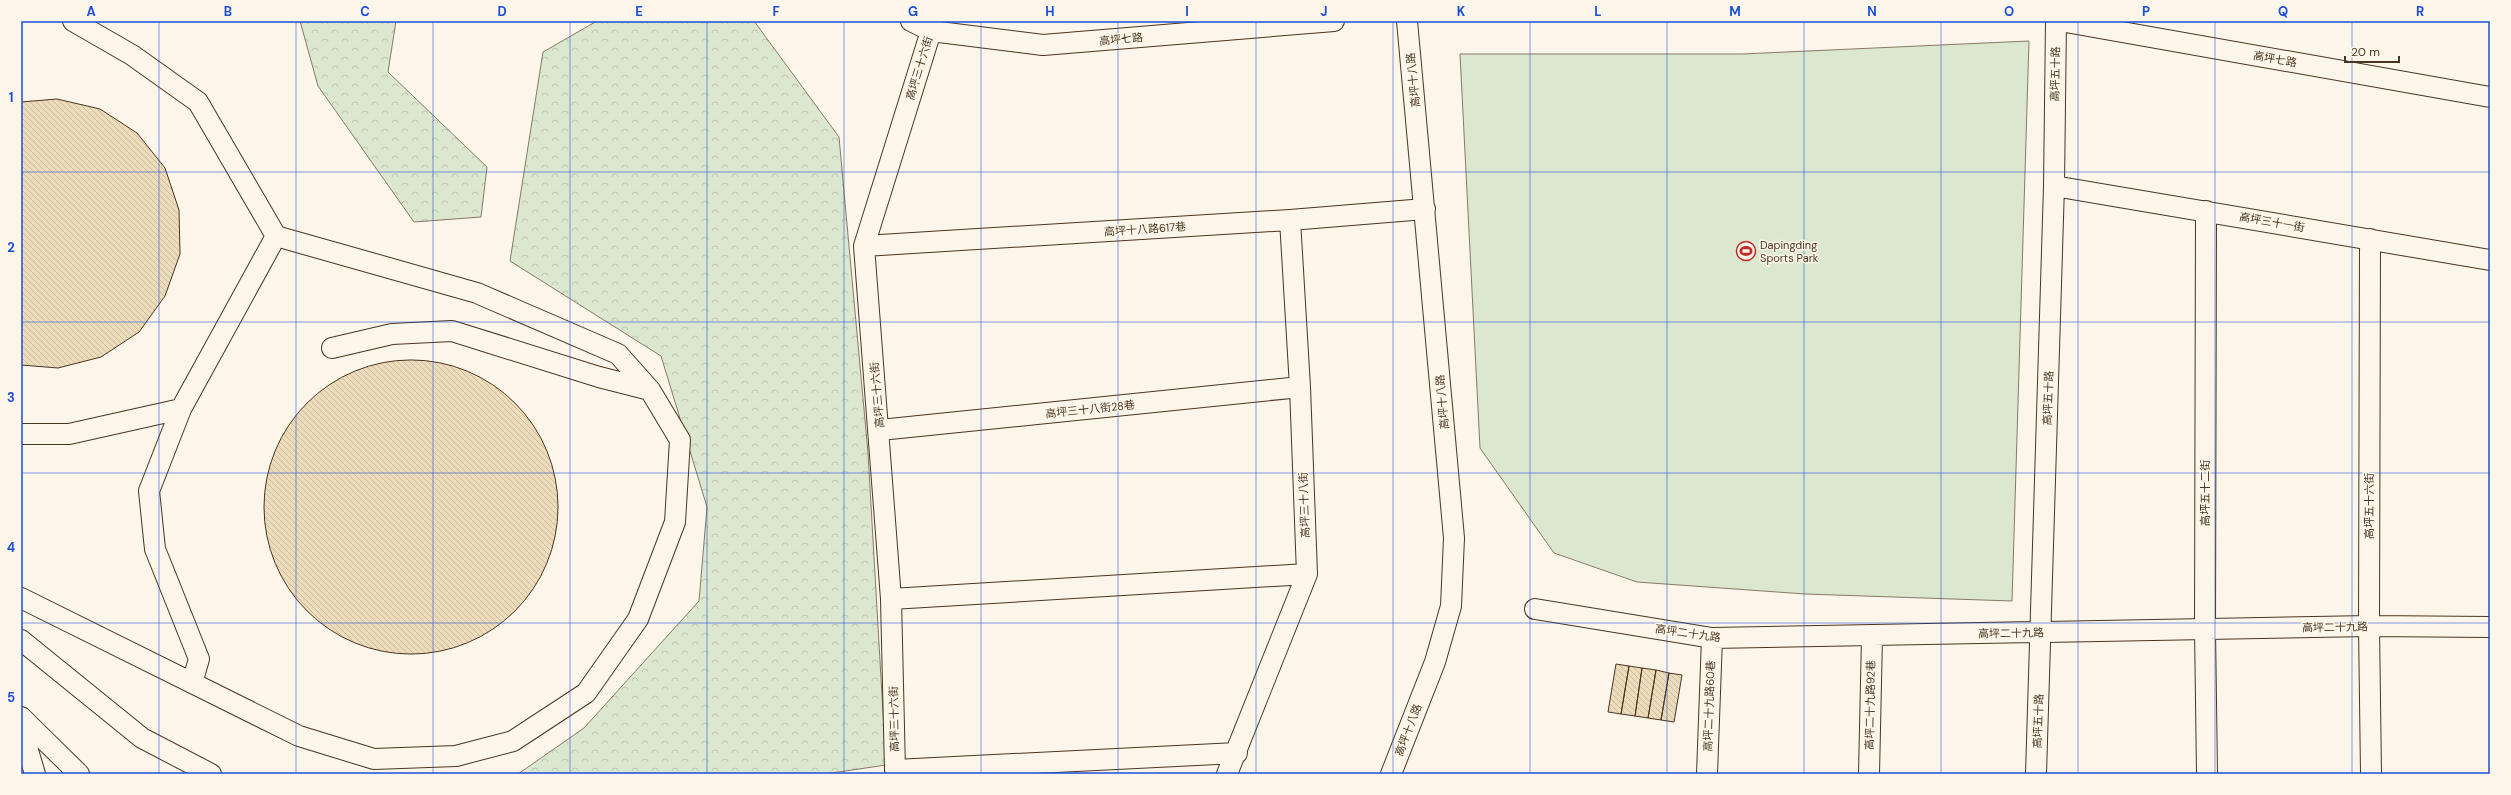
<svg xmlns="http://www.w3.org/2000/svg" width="2511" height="795" font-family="'DM Sans','Noto Sans TC',sans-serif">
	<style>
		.green { fill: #dce7d0; stroke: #887966 }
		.forest { fill: url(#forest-crowns); stroke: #887966 }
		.building { fill: url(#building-back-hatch); stroke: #4a3520 }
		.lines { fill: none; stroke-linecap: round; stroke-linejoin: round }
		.minor-casing { stroke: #4a3520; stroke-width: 22 }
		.minor { stroke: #fbf6e9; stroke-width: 20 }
		.grid { fill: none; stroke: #1d4ed8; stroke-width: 1; stroke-opacity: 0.55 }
		.labels { text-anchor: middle; stroke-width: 3; stroke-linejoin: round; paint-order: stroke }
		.street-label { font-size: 11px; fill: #4a3520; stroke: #fbf6e9 }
		.poi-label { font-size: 11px; fill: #4a3520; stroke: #fbf6e9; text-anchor: start }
		.neatline { fill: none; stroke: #1d4ed8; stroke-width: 1.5 }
		.grid-label { font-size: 13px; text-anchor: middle; font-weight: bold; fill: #1d4ed8 }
	</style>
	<defs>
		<pattern id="forest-crowns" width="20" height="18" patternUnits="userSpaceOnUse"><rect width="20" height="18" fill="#dce7d0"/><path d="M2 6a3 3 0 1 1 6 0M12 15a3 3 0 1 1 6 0" fill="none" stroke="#bec7b2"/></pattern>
		<pattern id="building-back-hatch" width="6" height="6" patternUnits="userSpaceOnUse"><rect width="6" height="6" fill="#ecdcbc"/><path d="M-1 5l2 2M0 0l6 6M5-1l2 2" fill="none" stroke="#ccbda1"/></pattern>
	</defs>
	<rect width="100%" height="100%" fill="#fbf6e9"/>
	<path class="green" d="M2029,41l-17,560 -207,-7 -168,-12 -83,-29 -74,-105 -20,-394h282z"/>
	<path class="forest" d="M300,21h96l-8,51 99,95 -6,50 -67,5 -96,-136z
		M597,21h157l85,116 29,316 18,312 -61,9h-307l66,-46 115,-127 8,-94 -46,-151 -151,-95 33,-209z"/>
	<path class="building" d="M57,99l43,10 37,24 28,35 14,42 1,44 -15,42 -26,36 -38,25 -43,11 -37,-3v-263z
		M264 507a147 147 0 1 1 294 0a147 147 0 1 1-294 0Z
		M1616,664l13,2 -8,48 -13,-2z
		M1629,666l13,2 -7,48 -14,-2z
		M1642,668l14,2 -8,48 -13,-2z
		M1656,670l13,3 -8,47 -13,-2z
		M1669,673l13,2 -8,47 -13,-2z"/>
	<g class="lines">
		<g class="minor-casing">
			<path id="minor" d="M73,21l59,34 66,47 78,134
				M911,21l20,10 112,14 291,-24
				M2060,21l430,76
				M931,31l-67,215 27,353 4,171 342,-17
				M2054,186l436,74
				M2206,211l-1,418 2,145
				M2370,239l-1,387 2,148
				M864,246l426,-26 135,-11
				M332,348l60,-14 60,-3 147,46 51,13
				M880,430l420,-43
				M21,434h48l112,-25
				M21,598l278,138 75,23 82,-3 57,-15 73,-48 52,-74 37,-97 5,-82 -30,-50 -32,-36 -141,-61 -201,-57 -95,173 -32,82 6,58 44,110 -7,24
				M891,599l416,-25
				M1535,609l177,29 657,-12 121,1
				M21,640l121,98 69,36
				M21,717l58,57
				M21,727l14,47
				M1227,774l80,-200 -7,-187 -10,-167
				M1391,774l44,-112 16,-56 3,-68 -47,-517
				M1707,774l5,-136
				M1869,774l3,-137
				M2036,774l18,-588 2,-165"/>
		</g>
		<use href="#minor" class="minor"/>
	</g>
	<path class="grid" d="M159,21v753M296,21v753M433,21v753M570,21v753M707,21v753M844,21v753M981,21v753M1118,21v753M1256,21v753M1393,21v753M1530,21v753M1667,21v753M1804,21v753M1941,21v753M2078,21v753M2215,21v753M2352,21v753M21,172h2469M21,322h2469M21,473h2469M21,623h2469"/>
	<defs>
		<g id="stadium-ring" transform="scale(1)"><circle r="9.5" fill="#fbf6e9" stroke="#c62828" stroke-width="1.5"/><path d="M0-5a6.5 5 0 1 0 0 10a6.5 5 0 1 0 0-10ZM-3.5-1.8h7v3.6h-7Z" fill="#c62828"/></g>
	</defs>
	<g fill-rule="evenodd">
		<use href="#stadium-ring" x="1746" y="251"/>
	</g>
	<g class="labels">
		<g class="street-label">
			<text transform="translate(1121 39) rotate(-5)" y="4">高坪七路</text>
			<text transform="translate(2275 59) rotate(10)" y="4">高坪七路</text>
			<text transform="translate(919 68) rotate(-73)" y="4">高坪三十六街</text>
			<text transform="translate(2055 74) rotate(-89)" y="4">高坪五十路</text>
			<text transform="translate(1413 80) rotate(-96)" y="4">高坪十八路</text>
			<text transform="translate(2272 222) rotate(10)" y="4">高坪三十一街</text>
			<text transform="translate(1145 229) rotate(-4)" y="4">高坪十八路617巷</text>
			<text transform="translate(877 395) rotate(-95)" y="4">高坪三十六街</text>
			<text transform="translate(2048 398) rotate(-88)" y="4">高坪五十路</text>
			<text transform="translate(1442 402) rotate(-95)" y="4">高坪十八路</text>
			<text transform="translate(1090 409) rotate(-6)" y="4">高坪三十八街28巷</text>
			<text transform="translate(2205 493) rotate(-90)" y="4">高坪五十二街</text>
			<text transform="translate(1304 505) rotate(-92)" y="4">高坪三十八街</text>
			<text transform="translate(2369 506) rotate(-90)" y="4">高坪五十六街</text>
			<text transform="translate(2335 627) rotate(-1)" y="4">高坪二十九路</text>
			<text transform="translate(1688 633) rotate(8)" y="4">高坪二十九路</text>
			<text transform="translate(2011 633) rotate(-1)" y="4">高坪二十九路</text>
			<text transform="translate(1870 705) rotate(-89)" y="4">高坪二十九路92巷</text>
			<text transform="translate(1709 706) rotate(-88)" y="4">高坪二十九路60巷</text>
			<text transform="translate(894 719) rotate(-91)" y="4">高坪三十六街</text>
			<text transform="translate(2038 721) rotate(-88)" y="4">高坪五十路</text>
			<text transform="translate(1408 730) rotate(-69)" y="4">高坪十八路</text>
		</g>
		<g class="poi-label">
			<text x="1760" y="249">Dapingding<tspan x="1760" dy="13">Sports Park</tspan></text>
		</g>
	</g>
	<rect width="2511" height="795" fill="none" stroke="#fbf6e9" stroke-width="44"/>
	<path d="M2345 56v6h54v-6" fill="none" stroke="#4a3520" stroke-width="2"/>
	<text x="2351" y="56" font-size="12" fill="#4a3520" stroke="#fbf6e9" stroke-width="3" paint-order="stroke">20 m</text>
	<rect x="22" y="22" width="2467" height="751" class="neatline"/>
	<g class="grid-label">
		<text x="91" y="16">A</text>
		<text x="228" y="16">B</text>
		<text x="365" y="16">C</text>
		<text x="502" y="16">D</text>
		<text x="639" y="16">E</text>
		<text x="776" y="16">F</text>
		<text x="913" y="16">G</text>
		<text x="1050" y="16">H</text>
		<text x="1187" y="16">I</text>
		<text x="1324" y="16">J</text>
		<text x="1461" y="16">K</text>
		<text x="1598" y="16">L</text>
		<text x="1735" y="16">M</text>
		<text x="1872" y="16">N</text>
		<text x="2009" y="16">O</text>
		<text x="2146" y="16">P</text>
		<text x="2283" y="16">Q</text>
		<text x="2420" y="16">R</text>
		<text x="11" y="102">1</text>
		<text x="11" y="252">2</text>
		<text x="11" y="402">3</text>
		<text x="11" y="552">4</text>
		<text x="11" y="702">5</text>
	</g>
</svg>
